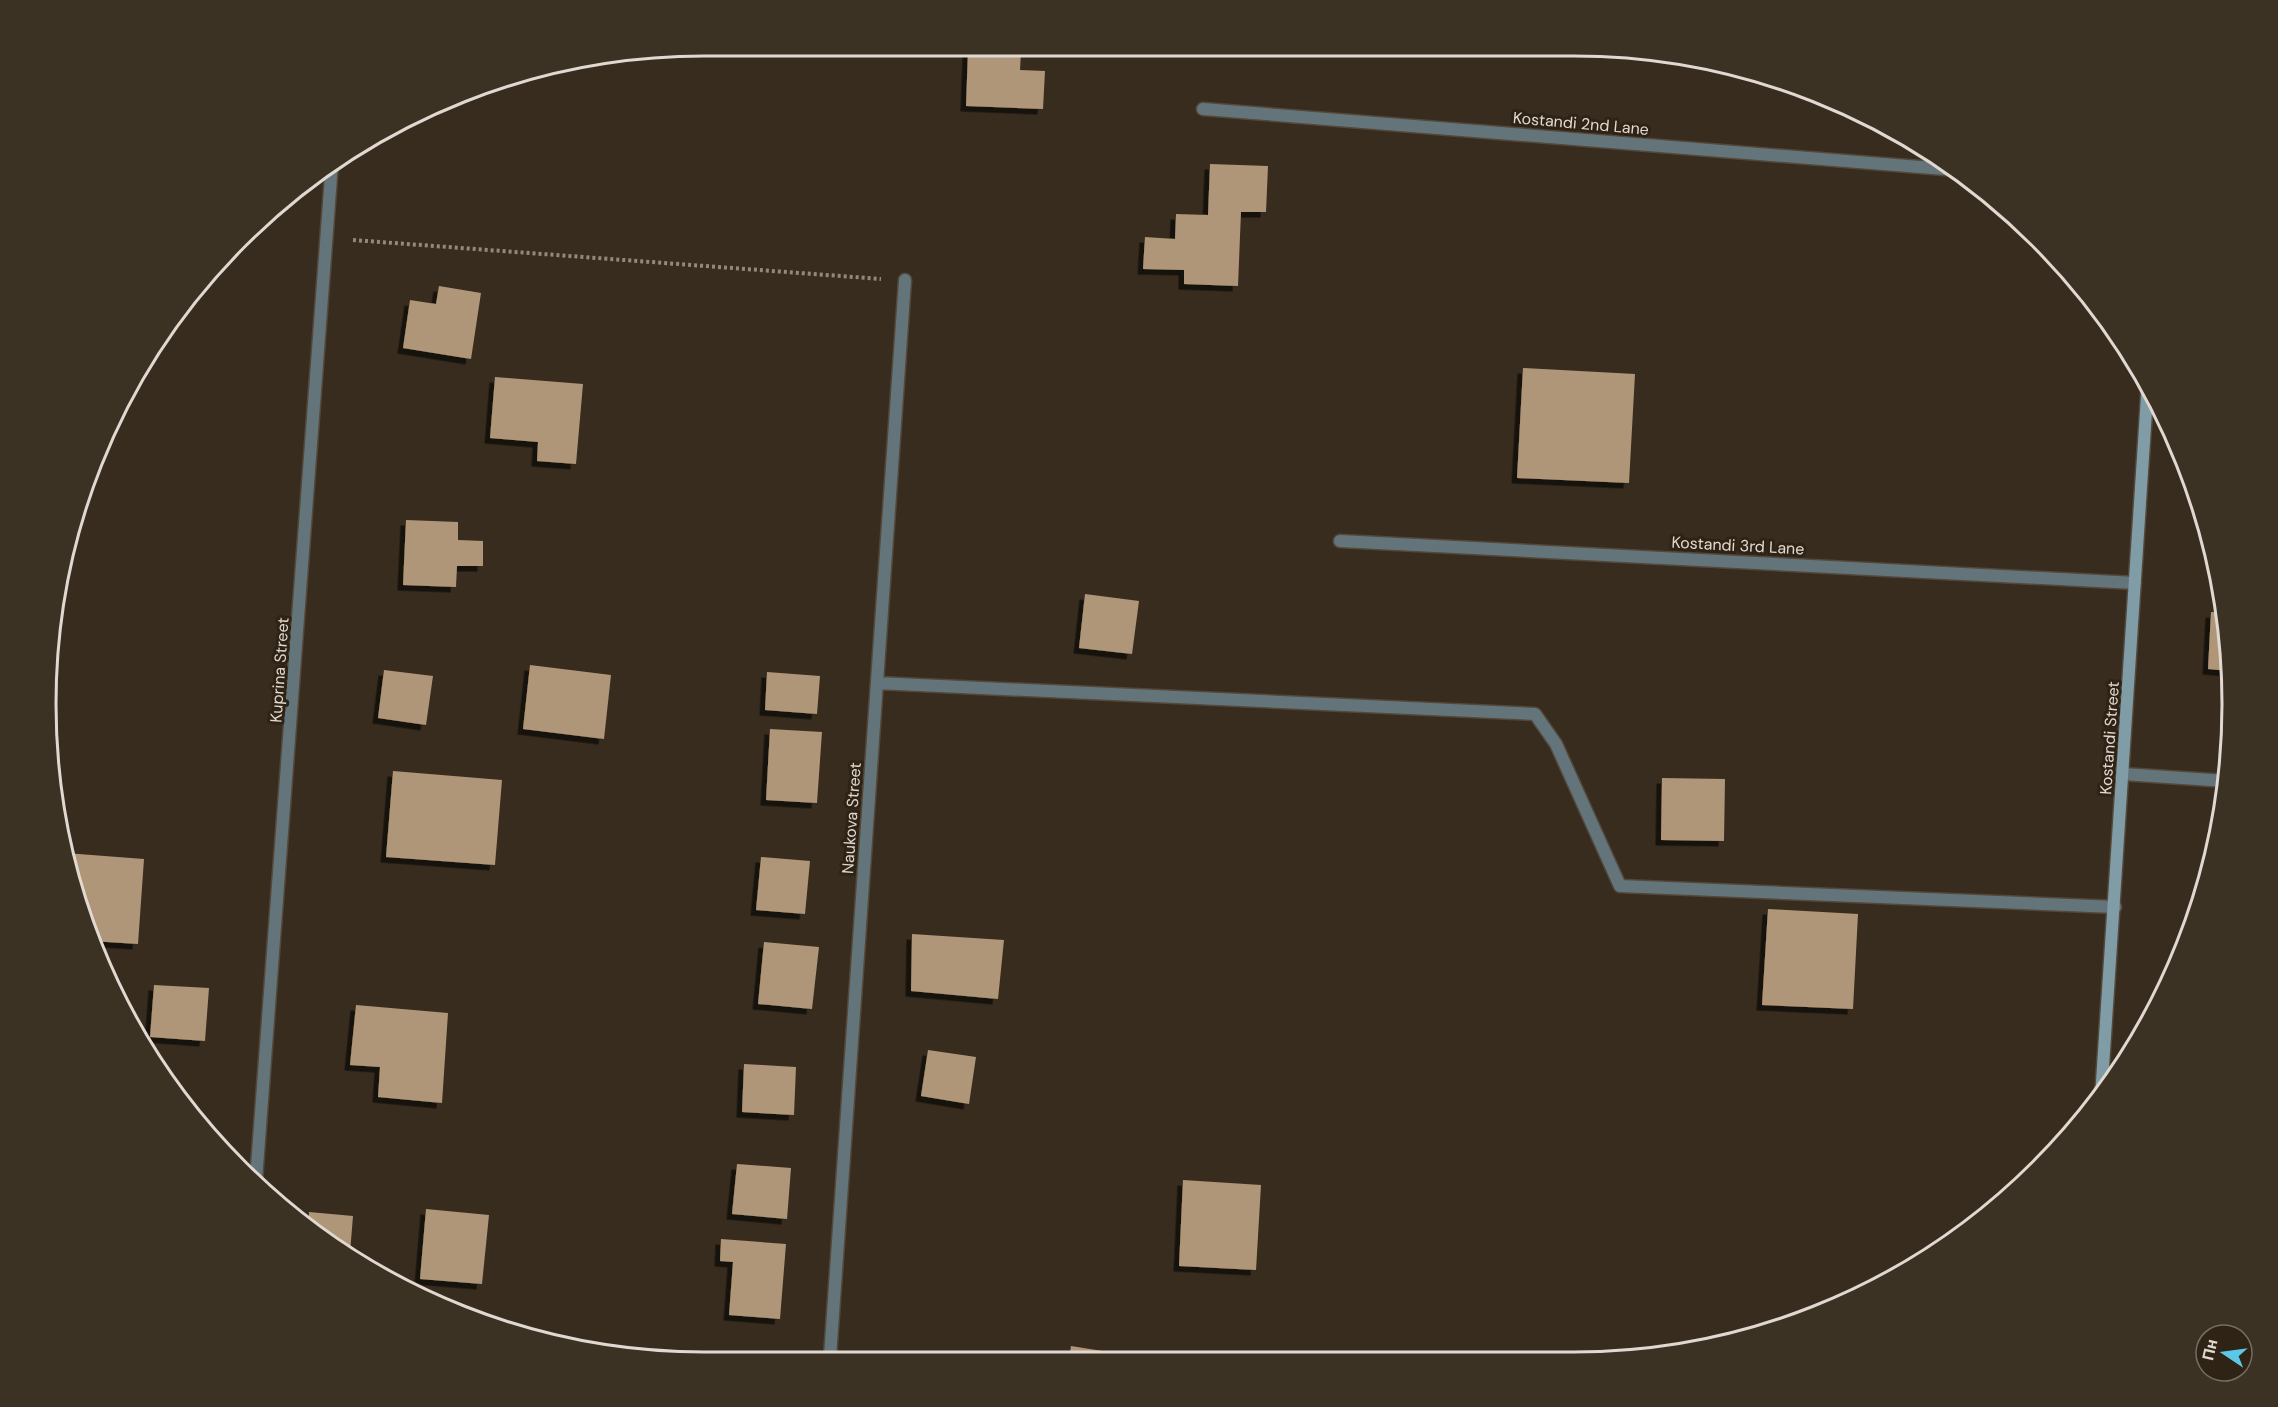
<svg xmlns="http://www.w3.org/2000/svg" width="2278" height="1407" font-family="'DM Sans',sans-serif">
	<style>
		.building { fill: #b09678; filter: url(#shadow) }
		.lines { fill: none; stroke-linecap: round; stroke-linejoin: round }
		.street-casing { stroke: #53483b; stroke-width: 15 }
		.secondary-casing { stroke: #53483b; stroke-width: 15 }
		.path { stroke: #92897e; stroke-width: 4; stroke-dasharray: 3 3; stroke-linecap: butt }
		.street { stroke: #63757b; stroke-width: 12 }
		.secondary { stroke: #809ca6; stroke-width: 12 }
		.labels { text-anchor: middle; stroke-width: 6; stroke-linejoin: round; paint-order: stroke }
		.street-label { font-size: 16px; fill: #e1d9d1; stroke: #2e2315 }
		.rim { fill: none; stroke: #e1d9d1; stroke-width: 3 }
	</style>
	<defs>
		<filter id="shadow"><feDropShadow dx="-5.5" dy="5.5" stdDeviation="0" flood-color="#0009"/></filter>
	</defs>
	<rect width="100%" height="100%" fill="#382c1f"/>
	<path class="building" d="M968,51h53l-1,19 25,1 -2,38 -77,-3z
		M1210,164l58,2 -2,46h-25l-3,74 -54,-2v-14l-41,-1 2,-32 30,2 1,-25 32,1z
		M439,286l42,7 -10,66 -68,-11 7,-48 26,4z
		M1523,368l112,6 -6,109 -112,-5z
		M495,377l88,7 -7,80 -39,-3 1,-19 -48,-4z
		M406,520l52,2v18l25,1v25h-26l-1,21 -53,-2z
		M1085,594l54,7 -7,53 -53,-6z
		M2211,612l15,1 3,58 -21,-2z
		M530,665l81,10 -7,64 -81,-10z
		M384,670l49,6 -7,49 -48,-7z
		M767,672l53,4 -3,38 -52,-4z
		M770,729l52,3 -5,71 -51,-3z
		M393,771l109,9 -7,85 -109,-8z
		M1662,778l63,1 -1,62 -63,-1z
		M65,853l79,6 -6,85 -47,-3 -11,-26z
		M761,857l49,4 -5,53 -49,-4z
		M1768,909l90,5 -5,95 -91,-4z
		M912,934l92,6 -6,59 -87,-8z
		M764,942l55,5 -7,62 -54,-5z
		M154,985l55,3 -4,53 -55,-4z
		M356,1005l92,8 -6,90 -64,-6 2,-30 -30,-2z
		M928,1050l48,7 -7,47 -48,-8z
		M744,1064l52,3 -2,48 -52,-3z
		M737,1164l54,4 -4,51 -55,-5z
		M1183,1180l78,5 -5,85 -77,-4z
		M426,1209l63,6 -7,69 -62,-5z
		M309,1212l44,4 -3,37 -42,-24z
		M721,1239l65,5 -6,75 -51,-4 4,-53 -13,-1z
		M1071,1346l69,11v2l-71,-1z"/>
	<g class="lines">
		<g class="street-casing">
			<path id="street" d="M1203,109l754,61
				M1340,541l795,42
				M877,683l658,31 21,30 64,142 495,21
				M2123,774l103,7
				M256,1180l76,-1017
				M830,1357l75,-1077"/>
		</g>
		<g class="secondary-casing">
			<path id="secondary" d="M2101,1097l47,-716"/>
		</g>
		<path class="path" d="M353,240l528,39"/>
		<use href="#street" class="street"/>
		<use href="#secondary" class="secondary"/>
	</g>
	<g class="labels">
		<g class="street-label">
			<text transform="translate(1581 123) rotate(5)" y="6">Kostandi 2nd Lane</text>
			<text transform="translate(1738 545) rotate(3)" y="6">Kostandi 3rd Lane</text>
			<text transform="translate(279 670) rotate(-86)" y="6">Kuprina Street</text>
			<text transform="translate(2109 738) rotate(-86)" y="6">Kostandi Street</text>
			<text transform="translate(851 818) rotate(-86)" y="6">Naukova Street</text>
		</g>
	</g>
	<path d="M0 0H2278V1407H0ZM704 56H1574A648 648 0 0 1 2222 704V704A648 648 0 0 1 1574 1352H704A648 648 0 0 1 56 704V704A648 648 0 0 1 704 56Z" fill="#3c3224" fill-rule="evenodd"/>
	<path class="rim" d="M704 56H1574A648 648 0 0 1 2222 704V704A648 648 0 0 1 1574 1352H704A648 648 0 0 1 56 704V704A648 648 0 0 1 704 56Z"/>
	<g transform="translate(2224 1353) rotate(283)"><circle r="28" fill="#2e2315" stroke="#766c60" stroke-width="1.5"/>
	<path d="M0-4.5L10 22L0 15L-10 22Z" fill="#5dc7e8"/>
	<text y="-9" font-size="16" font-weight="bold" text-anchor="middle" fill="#e1d9d1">Пн</text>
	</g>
</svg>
